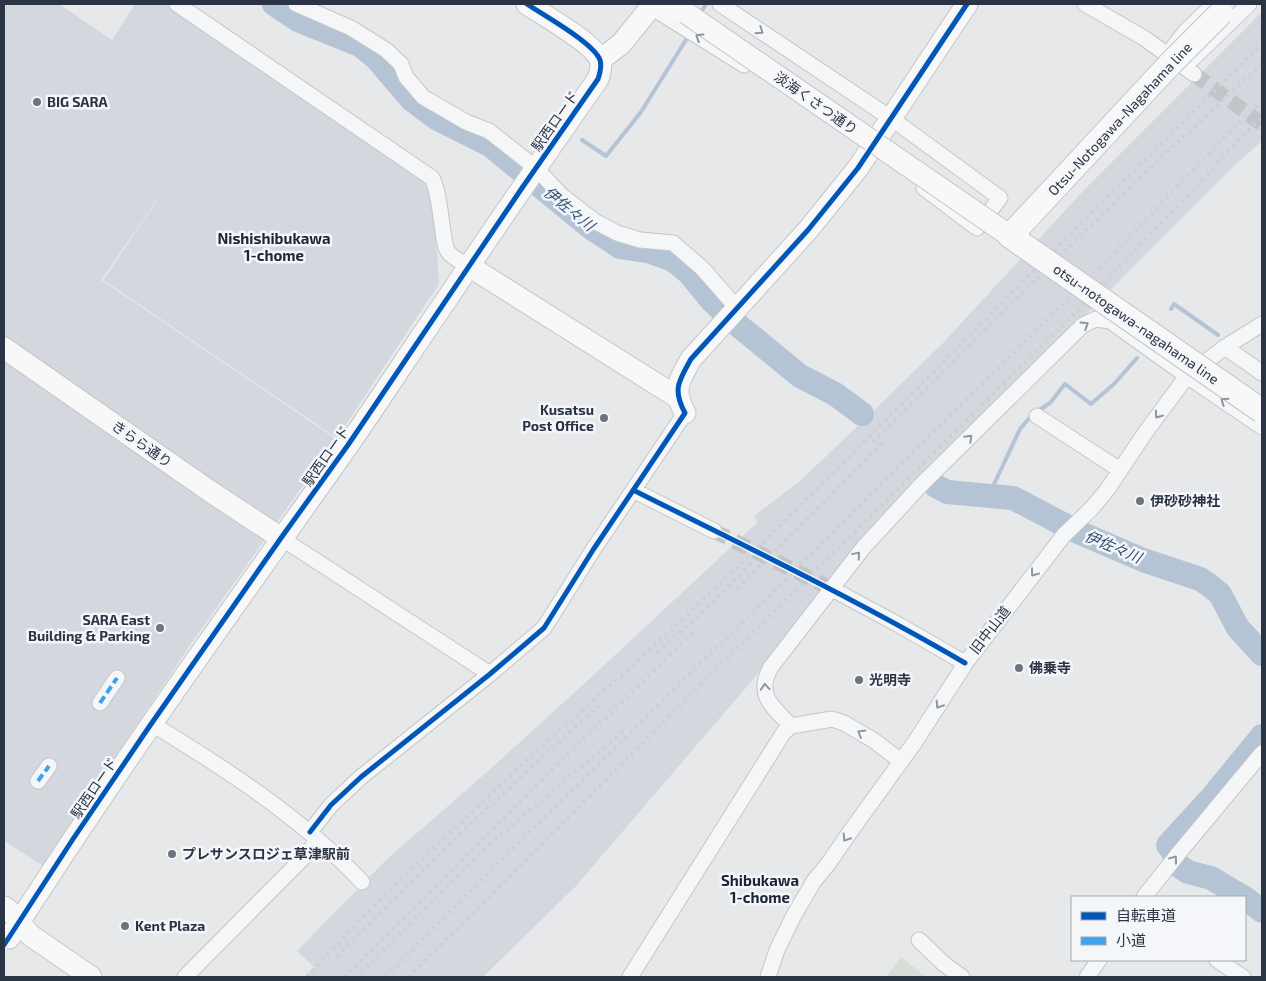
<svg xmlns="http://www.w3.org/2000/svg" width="1266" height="981" font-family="'Exo 2','Noto Sans JP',sans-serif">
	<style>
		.built { fill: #d4d7dd }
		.green { fill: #d6ded6 }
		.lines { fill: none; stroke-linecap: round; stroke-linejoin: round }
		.stream { stroke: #b4c4d5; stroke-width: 4 }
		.river { stroke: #b4c4d5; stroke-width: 24 }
		.street-tunnel { stroke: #c1c4c9; stroke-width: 15; stroke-dasharray: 15 8; stroke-linecap: butt }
		.street-casing { stroke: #c4c6c8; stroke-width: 17 }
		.secondary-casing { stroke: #c4c6c8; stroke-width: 23 }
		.street { stroke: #f5f6f7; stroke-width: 15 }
		.secondary { stroke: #f8f8f8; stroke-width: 21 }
		.rail { stroke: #cecfd2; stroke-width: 4; stroke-dasharray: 2.5 5; stroke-linecap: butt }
		.secondary-bridge-casing { stroke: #c4c6c8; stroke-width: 23; stroke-linecap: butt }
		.primary-bridge-casing { stroke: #c2c5c8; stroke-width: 26; stroke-linecap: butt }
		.secondary-bridge { stroke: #f8f8f8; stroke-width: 21 }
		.primary-bridge { stroke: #f8f8f8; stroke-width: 24 }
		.quiet { stroke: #3ea3ec; stroke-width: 4; stroke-dasharray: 8 4; stroke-linecap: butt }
		.cycleway-casing { stroke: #f4f6f9; stroke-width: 8 }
		.cycleway { stroke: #0057b8; stroke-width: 5 }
		.oneway { stroke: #90959e }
		.poi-dot { fill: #6c737f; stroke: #f4f6f9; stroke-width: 2 }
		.labels { text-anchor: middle; stroke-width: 5; stroke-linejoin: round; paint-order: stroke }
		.poi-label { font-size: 14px; font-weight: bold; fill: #2b3445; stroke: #f4f6f9; text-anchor: start }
		.street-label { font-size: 14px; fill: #2b3445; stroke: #f4f6f9 }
		.water-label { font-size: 15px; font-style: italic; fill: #34527a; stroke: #f4f6f9 }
		.neighbourhood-label { font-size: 15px; font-weight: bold; fill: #1d2536; stroke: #f4f6f9 }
	</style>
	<rect width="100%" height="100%" fill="#e6e8ea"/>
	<path class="built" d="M4,4h55l53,36 23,-36h31l264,183 6,47 3,50 -102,154 -234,-158 75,-110 -77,110 235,159 -148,209 -145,218 -39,-25z
		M1262,12v129l-25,22 -341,342 -140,171 -181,211 -92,90h-179l10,-10 -17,-16 88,-90 102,-89 111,-101 160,-149 -4,-6 45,-34 66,-63 77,-75 142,-154z"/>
	<path class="green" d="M901,957l25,20h-40z"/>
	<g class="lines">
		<path class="stream" d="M700,14l6,-10
			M582,140l24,16 35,-44 48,-77
			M1171,309l3,-5 44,31
			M989,495l31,-66 12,-14 18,-12 15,-19 26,20 23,-20 23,-26"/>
		<path class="river" d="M274,4l24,16 62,25 16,13 36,42 24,18 54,27 100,82 30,20 28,4 25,9 16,13 22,27 28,26 61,50 35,18 27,20
			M936,486l11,6 66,6 65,34 65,28 57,19 9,6 11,9 18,34 24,26
			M1173,852l-5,-7 44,-48 50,-61
			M1179,866l9,6 23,6 32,19
			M1245,898l17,13"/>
		<path class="street-tunnel" d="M1194,74l68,50
			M714,531l122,60"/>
		<g class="street-casing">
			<path id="street" d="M177,4l255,174c10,18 9,67 17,75 5,6 14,9 20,13
				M296,4l55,24 35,22 15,14 5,13 17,20 43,25 23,9 47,37 26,28 34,26 21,11 23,7 33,3 29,25 35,40
				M646,4l98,61
				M720,4l172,115 108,79 -23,30 -53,-40
				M1085,4l59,34 50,36
				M1172,49l13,-17 29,-28
				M1185,66l64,-62
				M1225,347l37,26
				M1037,416l83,54
				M633,490l81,41
				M281,538l209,136
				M836,591l63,34 66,38
				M100,703l17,-25
				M152,724c74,45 150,94 210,158
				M791,726c-18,-19 -36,-31 -20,-59l92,-119 58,-63 162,-160 13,-6 14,2 77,55 75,51
				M38,781l11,-15
				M310,832l21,-27 30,-28 129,-103 54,-46 49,-78 92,-137
				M1144,897l34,-43 84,-101
				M919,940l25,24 18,13
				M1217,960l26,17
				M185,977l120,-121 13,-16
				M630,977l154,-245 7,-6 41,-7 12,4 29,17 28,21
				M768,977l9,-27 16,-33 21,-36 14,-17 22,-32 65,-90 52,-81 97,-126 27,-26 16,-19 38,-57 42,-57 38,-29 37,-23
				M1087,977l12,-17"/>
		</g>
		<g class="secondary-casing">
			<path id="secondary" d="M671,4l15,9
				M600,60l21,-16 30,-37
				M469,266l208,131
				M4,348l207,144 70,46
				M685,413c-13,-24 -6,-32 6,-54l117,-129 50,-62 109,-164
				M4,907l8,6 18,22 61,42
				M9,938c107,-168 223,-329 338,-491 34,-49 66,-99 100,-148 49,-74 100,-147 151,-220 2,-6 4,-13 2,-19 -6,-17 -57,-45 -73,-56"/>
		</g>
		<use href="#street" class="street"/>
		<use href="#secondary" class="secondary"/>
		<path class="rail" d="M873,442l214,-213 93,-89 82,-76
			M737,588l95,-93 53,-55
			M657,653l56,-51 41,-42
			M337,956c85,-87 174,-171 264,-252
			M307,977l65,-69 151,-145 128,-114 101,-96 510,-510
			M344,977l348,-345
			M356,977l131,-131 137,-115
			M386,977l140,-142 84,-81 500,-498 152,-156
			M408,977l693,-690 161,-171"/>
		<g class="secondary-bridge-casing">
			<path id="secondary-bridge" d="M686,13l324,223"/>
		</g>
		<g class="primary-bridge-casing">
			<path id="primary-bridge" d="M1221,13l-51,51 -160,172 252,175"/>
		</g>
		<use href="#secondary-bridge" class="secondary-bridge"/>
		<use href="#primary-bridge" class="primary-bridge"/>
		<path class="quiet" d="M100,703l17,-25
			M38,781l11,-15"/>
		<g class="cycleway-casing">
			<path id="cycleway" d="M633,490c112,56 224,110 332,173
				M310,832l21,-27 30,-28 129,-103 54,-46 49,-78 92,-137c-13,-24 -6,-32 6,-54l117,-129 50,-62 109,-164
				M4,945l69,-106 76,-112 132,-189 67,-93 174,-257 76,-109c2,-6 4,-13 2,-19 -6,-17 -57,-45 -73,-56"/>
		</g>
		<use href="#cycleway" class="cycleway"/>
	</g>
	<defs><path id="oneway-chevron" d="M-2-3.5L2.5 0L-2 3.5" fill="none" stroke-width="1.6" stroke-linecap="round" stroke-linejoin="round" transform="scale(1.25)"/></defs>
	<g class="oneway">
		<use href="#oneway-chevron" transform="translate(760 31) rotate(34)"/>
		<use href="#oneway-chevron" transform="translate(699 37) rotate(-148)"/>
		<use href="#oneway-chevron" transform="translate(1085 325) rotate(-32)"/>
		<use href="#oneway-chevron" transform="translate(1224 401) rotate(-146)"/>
		<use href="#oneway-chevron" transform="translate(1158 415) rotate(125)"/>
		<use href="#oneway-chevron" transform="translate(969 438) rotate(-45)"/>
		<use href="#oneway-chevron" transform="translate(857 555) rotate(-50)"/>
		<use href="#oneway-chevron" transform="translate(1034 573) rotate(127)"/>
		<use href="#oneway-chevron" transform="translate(765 687) rotate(-94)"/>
		<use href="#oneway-chevron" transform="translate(939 705) rotate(123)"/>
		<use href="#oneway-chevron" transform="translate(861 733) rotate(-150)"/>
		<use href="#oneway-chevron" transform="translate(846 838) rotate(123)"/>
		<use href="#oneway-chevron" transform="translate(1174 859) rotate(-53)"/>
	</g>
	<g class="poi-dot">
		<circle cx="37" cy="102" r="5"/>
		<circle cx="604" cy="418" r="5"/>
		<circle cx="1140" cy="501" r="5"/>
		<circle cx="160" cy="628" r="5"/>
		<circle cx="1019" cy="668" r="5"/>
		<circle cx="859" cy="680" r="5"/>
		<circle cx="172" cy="854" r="5"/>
		<circle cx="125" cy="926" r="5"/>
	</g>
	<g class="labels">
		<g class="poi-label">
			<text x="47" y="107">BIG SARA</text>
			<text x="594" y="415" text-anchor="end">Kusatsu<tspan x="594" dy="16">Post Office</tspan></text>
			<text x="1150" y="506">伊砂砂神社</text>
			<text x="150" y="625" text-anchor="end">SARA East<tspan x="150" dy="16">Building &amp; Parking</tspan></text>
			<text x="1029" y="673">佛乗寺</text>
			<text x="869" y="685">光明寺</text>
			<text x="182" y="859">プレサンスロジェ草津駅前</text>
			<text x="135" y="931">Kent Plaza</text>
		</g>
		<g class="street-label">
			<text transform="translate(816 103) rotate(35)" y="5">淡海くさつ通り</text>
			<text transform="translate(1120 119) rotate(-47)" y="5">Otsu-Notogawa-Nagahama line</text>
			<text transform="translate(555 121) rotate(-55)" y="5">駅西ロード</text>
			<text transform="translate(1136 324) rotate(35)" y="5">otsu-notogawa-nagahama line</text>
			<text transform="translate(142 444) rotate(35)" y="5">きらら通り</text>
			<text transform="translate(326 456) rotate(-55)" y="5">駅西ロード</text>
			<text transform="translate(990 630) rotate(-52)" y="5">旧中山道</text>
			<text transform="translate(94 788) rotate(-56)" y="5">駅西ロード</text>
		</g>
		<g class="water-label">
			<text transform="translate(569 209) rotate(39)" y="5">伊佐々川</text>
			<text transform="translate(1113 547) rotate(23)" y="5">伊佐々川</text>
		</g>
		<g class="neighbourhood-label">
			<text x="274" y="244">Nishishibukawa<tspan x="274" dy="17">1-chome</tspan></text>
			<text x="760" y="886">Shibukawa<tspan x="760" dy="17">1-chome</tspan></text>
		</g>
	</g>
	<rect width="1266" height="981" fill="none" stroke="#2b3445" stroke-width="10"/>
	<rect x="1071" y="896" width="175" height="65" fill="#f4f6f9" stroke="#a4a8b1"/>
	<rect x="1081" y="912" width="25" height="8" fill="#0057b8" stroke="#a4a8b1"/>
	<text x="1116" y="921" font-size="15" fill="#2b3445">自転車道</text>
	<rect x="1081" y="937" width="25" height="8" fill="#3ea3ec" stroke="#a4a8b1"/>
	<text x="1116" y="946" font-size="15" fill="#2b3445">小道</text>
</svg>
